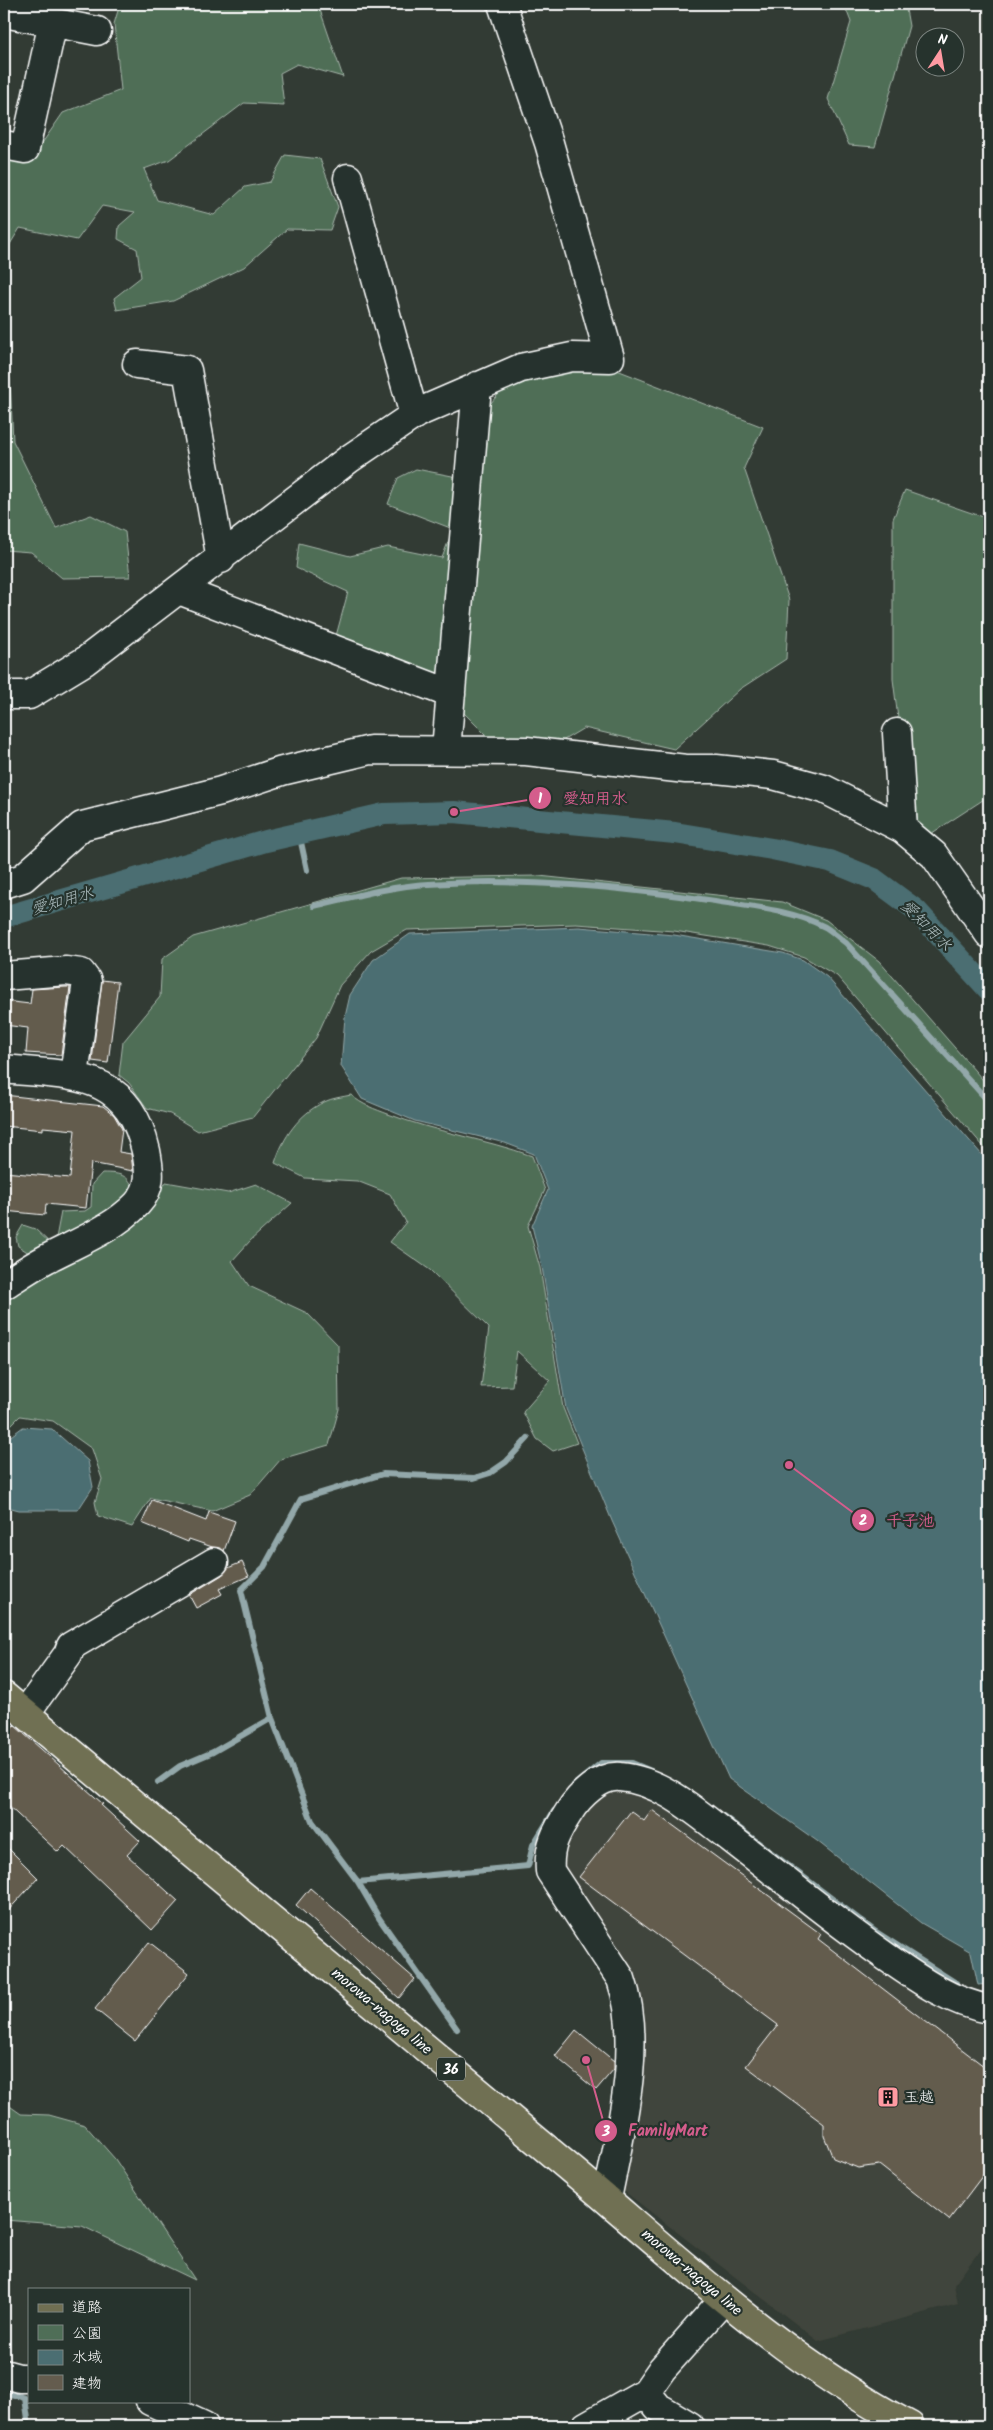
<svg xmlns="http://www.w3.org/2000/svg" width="993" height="2430" font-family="Kalam,'Klee One',sans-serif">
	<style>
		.built { fill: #41453c }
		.green { fill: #4f6e57; stroke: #a7b6ab }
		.water { fill: #4b6e72; stroke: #93a8aa }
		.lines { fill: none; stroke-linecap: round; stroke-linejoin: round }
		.stream { stroke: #93a8aa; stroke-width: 6 }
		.canal { stroke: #4b6e72; stroke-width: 22 }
		.building { fill: #645c4e; stroke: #fff }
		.minor-casing { stroke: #fff; stroke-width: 31 }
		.major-casing { stroke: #fff; stroke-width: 31 }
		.minor { stroke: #26332d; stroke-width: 28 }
		.major { stroke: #706f52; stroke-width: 28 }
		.labels { text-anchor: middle; stroke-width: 4.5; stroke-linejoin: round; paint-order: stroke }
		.shield { fill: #26332d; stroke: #bec2c0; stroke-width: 1 }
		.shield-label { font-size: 14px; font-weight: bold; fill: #fff }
		.street-label { font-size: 15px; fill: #fff; stroke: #26332d }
		.poi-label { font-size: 15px; fill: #fff; stroke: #26332d; text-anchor: start }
		.water-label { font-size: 16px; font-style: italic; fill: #aebec0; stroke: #26332d }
		.leader { fill: none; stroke: #d45d8c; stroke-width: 2 }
		.callout-dot { fill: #d45d8c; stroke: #26332d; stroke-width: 2 }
		.mark-label { font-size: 15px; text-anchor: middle; font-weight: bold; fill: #fff }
		.callout-label { font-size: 16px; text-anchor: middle; font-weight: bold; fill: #d45d8c; stroke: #26332d; stroke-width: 4.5; stroke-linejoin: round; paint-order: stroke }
	</style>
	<rect width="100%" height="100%" fill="#323b34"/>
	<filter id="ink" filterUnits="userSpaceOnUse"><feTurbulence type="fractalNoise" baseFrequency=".02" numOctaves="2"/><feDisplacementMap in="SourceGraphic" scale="10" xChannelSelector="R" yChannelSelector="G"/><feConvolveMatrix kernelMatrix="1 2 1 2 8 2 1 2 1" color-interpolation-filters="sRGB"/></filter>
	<g filter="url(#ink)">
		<path class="built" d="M608,1784h28l285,202 68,38v214l-35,47 4,19 -140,37 -202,-156 21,-147 -76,-162 -3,-33z"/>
		<path class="green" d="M120,4h198l25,73 -46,-13 -17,9 4,32 -40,-2 -75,57 -25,9 13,31 57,15 31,-28 25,-5 15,-27 35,4 18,48 -8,23 -43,-1 -43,38 -71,34 -56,9 -3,-12 27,-21 -4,-28 -19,-10 1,-13 16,-14 -33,-6 -25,34 -57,-12 -16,26v-97l25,5 34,-49 58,-23 -7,-66z
			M844,4h61l4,22 -34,121 -26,-2 -21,-46 23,-77z
			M4,360l6,19 3,62 43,87 35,-13 34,17 5,45 -68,1 -31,-26 -27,-2z
			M599,363l164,64 -19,41 45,132 -3,59 -46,30 -66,60 -90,-21 -32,19 -64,-10 -30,-30 -122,-71 12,-44 -52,-24 3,-25 51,13 38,-9 54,11 11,-29 -65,-25 10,-26 18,-9 62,12 -1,-50 13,-27 18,-21z
			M905,490l84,29v277l-63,41 -15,-16 -18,-142v-160z
			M539,876l243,26 44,18 53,41 110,126v66l-152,-177 -33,-19 -35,-11 -95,-15 -98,-7 -169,6 -36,21 -31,34 -24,53 -63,79 -55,14 -28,-17 -23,-6 -18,-25 -10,-8 4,-33 37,-45 2,-38 31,-22 208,-59z
			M351,1095c11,10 24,14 37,19 47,18 97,25 144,42l13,34 -17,36 12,42 23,140 14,35 -24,8 -16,-12 -14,-27 27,-31 -33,-30 -5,35 -31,1 8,-59 -59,-58 -40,-28 16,-20 -16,-28 -33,-13 -52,-3 -30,-15c8,-26 24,-49 49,-61 8,-4 18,-5 27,-7z
			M102,1173c20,0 29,2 33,23l-16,17 -32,13 -34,23 -27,14 3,-10 -11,-7 -2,-9 7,-12 12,4 16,15 5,-6 5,-26 24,-1 6,-4 1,-23z
			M166,1182l62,11 28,-9 36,19 -42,38 -18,20 17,25 58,27 31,32 1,64 -10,36 -48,14 -31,36 -38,16 -61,-13 -19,29 -34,-11 -3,-14 7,-23 -10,-30 -39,-28 -33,-5 -16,16v-130l46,-37 94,-49z
			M4,2102l17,12 28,1 36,10 30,34 80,121 -113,-54 -78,-6z"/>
		<path class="water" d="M579,927l95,8 109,18 20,7 24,17 162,186v821l-11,1 -7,-33 -50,-29 -104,-82 -88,-62 -117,-258 -46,-112 -24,-142 -10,-41 16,-36 -14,-36 -29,-11 -90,-22 -53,-22 -21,-33 4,-49 5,-22 23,-35 37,-26z
			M23,1427l29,2 36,32 5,26 -15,23h-59l-15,-4v-65z"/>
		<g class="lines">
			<path class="stream" d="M299,833l8,37
				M314,906c38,-9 76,-20 115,-22 96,-6 191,3 286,17 36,6 77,9 110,26 7,4 14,11 21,16l143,159
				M158,1782l22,-16 33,-14 59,-34
				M574,1785l27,-22h31l19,8
				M723,1816l150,114 83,53
				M358,1882l170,-16 5,-21 21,-34
				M457,2029l-78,-111 -21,-36 -46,-61 -40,-103 -31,-128 23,-23 37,-68 82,-25 91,4 16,-5 16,-11 22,-24
				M4,2392l21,6 4,28"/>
			<path class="canal" d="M4,917l262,-76 118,-27 70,-2 221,21 97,16 58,12 44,18 42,31 73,80"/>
		</g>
		<path class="building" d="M102,980l16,2 -10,81 -16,-2z
			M66,987h4l-9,68 -35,-2 2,-25 -24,-3v-24l26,3 2,-15z
			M4,1095l99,11 11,9 8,14 -3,23 12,2 2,17 -42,-8 -5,45 -40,-4 -1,11 -41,-4v-39l66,6 5,-48 -32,-3v3l-39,-4z
			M152,1500l54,21 3,-9 26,9 -11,30 -35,-12 -1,3 -46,-19z
			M242,1562l7,14 -30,13 3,5 -26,14 -7,-13 33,-20 6,-7z
			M14,1725l89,79 -2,1 39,36 -13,14 51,46 -26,29 -88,-84 -6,6 -54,-50v-65z
			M652,1810l169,124 -3,5 171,131v97l-40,53 -70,-55 -21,3 -25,-10 -9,-22v-12l-78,-58 32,-41 -199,-148 52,-66 13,10z
			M4,1844l34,34 -34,37z
			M310,1888l105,91 -16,19 -103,-93z
			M149,1942l40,31 -54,68 -40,-32z
			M576,2030l38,31v8l-18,21 -41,-34z"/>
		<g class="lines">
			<g class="minor-casing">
				<path id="minor" d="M4,13l93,18
					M4,145l21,4 28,-127
					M348,178l66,237
					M137,364l50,6 34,189
					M179,590l272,104
					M4,695h25l56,-34 264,-202 68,-46 104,-45 51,-11 38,1 -61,-215 -47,-139
					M446,750l31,-364
					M903,829l31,26 55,79
					M4,884l19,-6 59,-52 139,-35 61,-20 88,-21 156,1 160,18h30l57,6 51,14 79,40 -6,-96
					M4,976l62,-5 15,2 6,8 -13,95
					M4,1069c68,7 124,1 142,82 4,20 6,37 -9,53 -24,25 -61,39 -91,55 -15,8 -28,17 -42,26
					M25,1714l43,-60 3,-8 143,-84
					M607,2199c13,-67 37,-155 14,-220l-71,-108c-2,-24 6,-39 19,-59 10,-16 31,-37 51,-35 40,3 75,34 105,57 54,41 105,84 160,122 33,23 65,46 104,53
					M4,2374l15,4h10
					M646,2392l12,15 32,19
					M150,2401l54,25
					M586,2426l60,-34 16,-23 61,-69"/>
			</g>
			<g class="major-casing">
				<path id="major" d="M4,1696c186,155 371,310 557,465 113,94 218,196 349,265"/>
			</g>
			<use href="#minor" class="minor"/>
			<use href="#major" class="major"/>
		</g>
	</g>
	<defs>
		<g id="building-square" transform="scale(1.125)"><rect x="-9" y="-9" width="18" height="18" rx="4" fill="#ff9aa2" stroke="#26332d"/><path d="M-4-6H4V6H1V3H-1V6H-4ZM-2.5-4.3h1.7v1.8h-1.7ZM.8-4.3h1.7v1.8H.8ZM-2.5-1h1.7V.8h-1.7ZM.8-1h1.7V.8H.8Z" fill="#111"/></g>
	</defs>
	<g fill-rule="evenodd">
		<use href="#building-square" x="888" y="2097"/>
	</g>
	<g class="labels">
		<rect class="shield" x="437" y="2057.5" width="28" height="23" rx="4"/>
		<g class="shield-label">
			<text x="451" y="2074">36</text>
		</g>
		<g class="street-label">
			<text transform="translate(382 2011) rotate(40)" y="5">morowa-nagoya line</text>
			<text transform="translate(692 2272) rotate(40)" y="5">morowa-nagoya line</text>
		</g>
		<g class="poi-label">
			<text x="904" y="2102">玉越</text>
		</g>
		<g class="water-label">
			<text transform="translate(62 900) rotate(-16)" y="6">愛知用水</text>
			<text transform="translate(927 925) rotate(45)" y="6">愛知用水</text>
		</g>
	</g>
	<path class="leader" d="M454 812L540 798M789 1465L863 1520M586 2060L606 2131"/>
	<g class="callout-dot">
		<circle cx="454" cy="812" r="5"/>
		<circle cx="789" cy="1465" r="5"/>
		<circle cx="586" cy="2060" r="5"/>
		<circle cx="540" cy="798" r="12"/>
		<circle cx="863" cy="1520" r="12"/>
		<circle cx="606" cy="2131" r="12"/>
	</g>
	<g class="mark-label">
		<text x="540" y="803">1</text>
		<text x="863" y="1525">2</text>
		<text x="606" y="2136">3</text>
	</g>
	<g class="callout-label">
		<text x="595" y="804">愛知用水</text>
		<text x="910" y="1526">千子池</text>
		<text x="668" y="2136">FamilyMart</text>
	</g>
	<rect width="993" height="2430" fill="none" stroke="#26332d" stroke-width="20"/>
	<rect x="10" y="10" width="973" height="2410" fill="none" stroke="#fff" stroke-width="2" filter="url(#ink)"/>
	<rect x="28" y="2288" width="162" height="115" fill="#26332d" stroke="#7d8581"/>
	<rect x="38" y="2304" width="25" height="8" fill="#706f52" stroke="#7d8581"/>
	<text x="72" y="2312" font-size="15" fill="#ffffff">道路</text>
	<rect x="38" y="2325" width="25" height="15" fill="#4f6e57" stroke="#7d8581"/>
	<text x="72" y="2338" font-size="15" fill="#ffffff">公園</text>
	<rect x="38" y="2350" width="25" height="15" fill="#4b6e72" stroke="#7d8581"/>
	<text x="72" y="2362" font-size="15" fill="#ffffff">水域</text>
	<rect x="38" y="2375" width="25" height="15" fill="#645c4e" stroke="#7d8581"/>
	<text x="72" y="2388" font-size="15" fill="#ffffff">建物</text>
	<g transform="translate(940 52) rotate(12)"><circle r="24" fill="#26332d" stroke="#7d8581"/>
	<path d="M0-4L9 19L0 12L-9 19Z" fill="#ff9aa2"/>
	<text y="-8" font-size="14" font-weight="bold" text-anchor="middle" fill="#ffffff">N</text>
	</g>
</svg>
